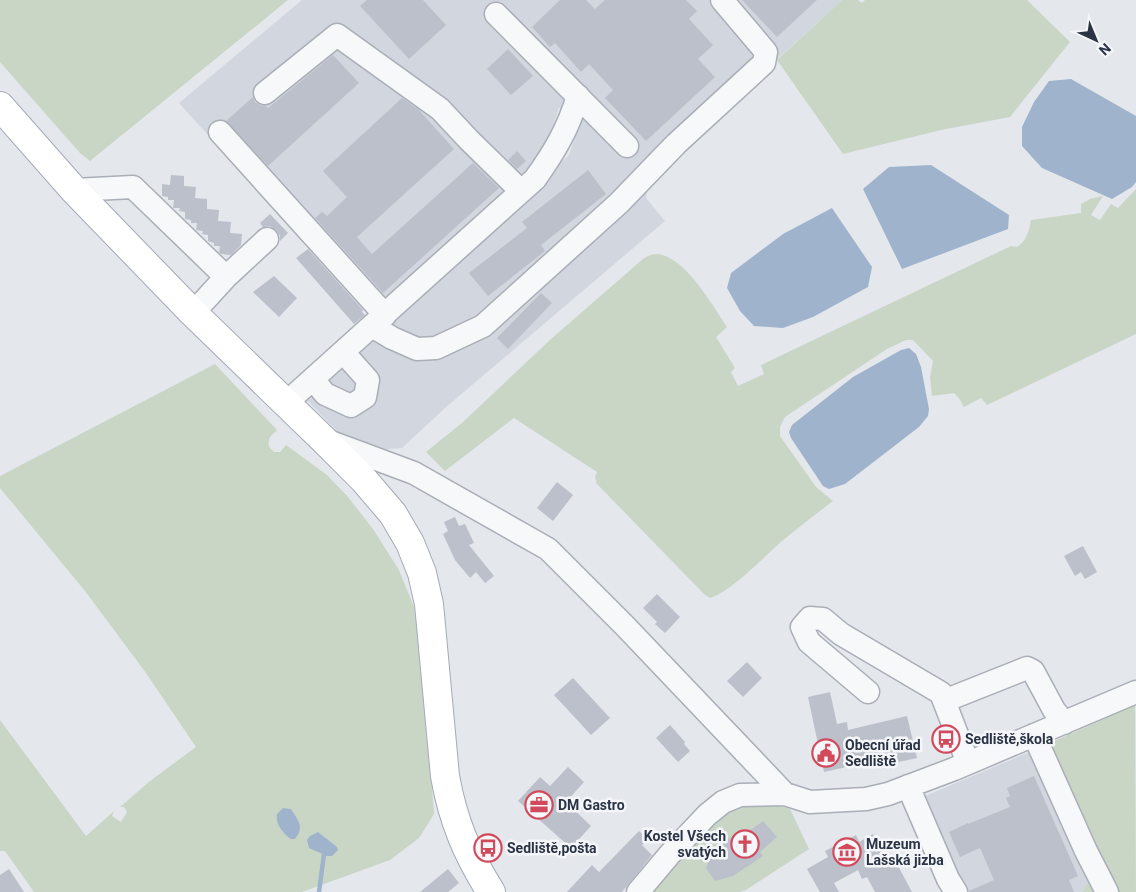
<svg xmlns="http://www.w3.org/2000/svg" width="1136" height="892" font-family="Roboto,sans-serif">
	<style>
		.built { fill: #d2d6de; fill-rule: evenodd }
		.green { fill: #c9d6c5 }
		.water { fill: #9fb4cc }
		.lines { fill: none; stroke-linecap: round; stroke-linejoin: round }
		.stream { stroke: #9fb4cc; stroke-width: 4.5 }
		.building { fill: #bbc0ca }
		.minor-casing { stroke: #a9aeb7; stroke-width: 25 }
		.major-casing { stroke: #a3abb8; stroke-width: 30 }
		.minor { stroke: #f7f8fa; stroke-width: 22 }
		.major { stroke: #fff; stroke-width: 28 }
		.labels { text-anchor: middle; stroke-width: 5; stroke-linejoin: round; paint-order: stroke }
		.poi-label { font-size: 14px; font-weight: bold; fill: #2b3445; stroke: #f4f6f9; text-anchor: start }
	</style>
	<rect width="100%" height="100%" fill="#e4e7ec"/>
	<path class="built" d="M302,0h540l-192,175 -4,23 19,23 -220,187 -43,40 -28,2 -30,-12 -51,-52 80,-68 -194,-215zM559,107l19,22 -9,26 -114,109 79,-95 14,-25z
		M1032,751l57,130 -7,11h-137l-39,-88z"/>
	<path class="green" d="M0,0h288l-198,161 -10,-8 -80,-91z
		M842,0h16l4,3 3,-3h162l43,42 -60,75 -69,13 -98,24 -66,-94z
		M1136,189v145l-149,71 -6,-7 -17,9 -5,-9 -5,-5 -22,3 -2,-19 3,-16 -20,-21h-7l-19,9 -102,68 -5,10v9l36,51 17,14c-17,13 -34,26 -51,40 -17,15 -51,51 -72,57l-5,-3 -108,-111 -2,-7 2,-5 -83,-54 -69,53 -19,-19 37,-30 88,-83 92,-80c4,-3 8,-5 14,-5 28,2 56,52 70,73l-11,10 19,31 -4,4 7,14 26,-12 -3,-9 250,-119 6,1c10,-7 12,-16 14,-27l50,-7v-9l9,-5 13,-3 -12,19 9,5 11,-16 7,4z
		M215,364l61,65 1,2c-7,4 -9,8 -8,16l5,5h6l6,-7 41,30 21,22 25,32 26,41 15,37 11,91 9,116 -15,24 -29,22 -88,32h-268l-29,-41h-5v-131l86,116 28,-25 -2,5 9,6 6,-10 -3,-5h-4l30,-26 46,-34 -50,-74 -61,-82 -85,-103v-12z
		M1135,705l1,187h-54l7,-11 -57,-130z
		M769,803l21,6 19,40 -63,41 -7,2h-92l67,-75 33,-13z"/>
	<path class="water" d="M1071,79l65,37v66l-4,5 -20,12 -70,-31 -20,-22v-19l12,-25 15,-21z
		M931,165l78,50 -1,14 -106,40 -39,-80 26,-22z
		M832,208l40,59 -4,20 -55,30 -30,11 -29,-2 -14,-15 -13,-23 4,-15 52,-39z
		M909,348l7,6 5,13 8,42 -1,7 -9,11 -74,57 -16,5 -6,-3 -32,-48 -2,-6 3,-7 61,-48 48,-27z
		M283,808l8,1c7,11 14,18 4,30h-4c-8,-6 -16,-15 -14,-25z
		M318,832l19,15 1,3 -6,6h-5l-18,-8 -2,-8 3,-4z"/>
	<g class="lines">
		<path class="stream" d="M319,892l5,-38"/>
	</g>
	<path class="building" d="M367,0h56l23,25 -37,34 -49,-53z
		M560,0h26l9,9 10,-9h81l11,11 -8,8 24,26 -15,14 17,18 -69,64 -41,-43 8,-8 -24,-26 -8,8 -26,-29 -5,4 -18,-20z
		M742,0h75l-40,37z
		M508,49l25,27 -22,19 -24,-26z
		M333,55l26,28 -91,83 -42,-45 27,-24 2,5 5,3 6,1 2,2z
		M402,98l16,11 36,40 -97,88 15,17 101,-91 26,25 -116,105 -68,-75 7,-6 5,4 20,-19 -24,-26z
		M517,151l9,10 -9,8 -9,-9z
		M588,170l18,24 -65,51 4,6 -57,45 -19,-23 58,-45 -5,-6z
		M171,175l13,1v10l12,1 -1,11 12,1v10l12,1 -1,11 13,1 -1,11 12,1 -1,11 -10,10 -10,-1 -2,-2 1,-6h-6v-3l-6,-2v-6l-6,-1 1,-3 -7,-1 1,-7h-6v-3l-6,-1v-7l-6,-1 1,-3h-7l1,-8h-6v-3l-6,-1v-12l8,1z
		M270,214l18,19 -8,8v-5l-4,-6 -6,-4 -7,1 -3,-4z
		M308,249l55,61 -1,2 3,3 -11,9 -58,-66z
		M274,276l23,22 -18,19 -26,-25z
		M541,293l11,10 -44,46 -11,-11z
		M557,482l16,13 -20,26 -16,-13z
		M455,517l4,9 6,-2 9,19 -5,2 25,31 -9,7 -9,-11 -6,6 -15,-18 -12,-26 5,-3 -4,-9z
		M1083,546l14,26 -12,7 -4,-7 -6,4 -11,-20z
		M657,594l23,23 -15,16 -10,-9 2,-2 -14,-14z
		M747,662l15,16 -19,19 -16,-16z
		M573,678l37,40 -19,17 -37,-40z
		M830,692l7,32 10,-2 1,8 59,-14 10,42 -28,6 -2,-6 -63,14 -16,-75z
		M670,725l15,17 -1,2 6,7 -12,11 -22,-24z
		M568,767l16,15 -18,20 25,24 -20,22 -53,-47 22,-24 10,9z
		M1034,776l44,100 -9,4 5,12h-105v-1l25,-11 -14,-32 -20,9 -11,-25 19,-9v1l42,-17 -4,-9 4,-2 -3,-8z
		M763,821l14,16 -17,15 3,4 -30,20 -18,5 -9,-13 7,-17 28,-21 4,4z
		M639,831l9,9 -6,5 10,10 -30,37h-55l25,-27 7,7z
		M873,834l17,33 7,-3 15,28h-37l-8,-15 -5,2 -4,-9 -24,13 5,9h-19l-13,-23 21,-12 -3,-6 31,-16 3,7z
		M9,869l15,23h-24v-17z
		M448,869l11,14 -11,9h-28z"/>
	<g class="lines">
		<g class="minor-casing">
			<path id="minor" d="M496,14l131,132
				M265,93l72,-58 103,74 29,31 52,51
				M220,132l165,183
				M74,190l59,-3 93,90
				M193,313l33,-36 41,-38
				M372,326l20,12 25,11 19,-1 47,-22 136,-123 57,-59 88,-81 2,-11 -44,-52
				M313,379l12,15 26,12 14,-9 3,-17 -25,-28
				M286,403l249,-224c20,-28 33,-50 43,-83
				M328,441l86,32 134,76 77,77 160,168
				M868,692l-59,-50 -7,-15 8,-9 13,1 18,15 100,59 27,70
				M944,701l83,-33 6,3 21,39 10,13
				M1034,735l52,116 21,41
				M908,786l40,93 8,13
				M638,892l32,-38 37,-39 16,-13 17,-7 45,-1 25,8 56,-3 22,-5 66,-25 182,-77"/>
		</g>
		<g class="major-casing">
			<path id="major" d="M0,106l74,84 119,123 131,127 40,40 29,34 17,29 12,30 7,31 16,172c8,45 22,78 46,116"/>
		</g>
		<use href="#minor" class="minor"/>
		<use href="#major" class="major"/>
	</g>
	<defs>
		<g id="bus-ring" transform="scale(1.4375)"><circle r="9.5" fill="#f4f6f9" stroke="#d1495b" stroke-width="1.5"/><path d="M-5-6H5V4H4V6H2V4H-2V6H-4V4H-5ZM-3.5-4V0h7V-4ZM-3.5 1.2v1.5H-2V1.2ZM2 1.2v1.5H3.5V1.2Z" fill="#d1495b"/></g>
		<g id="civic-ring" transform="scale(1.4375)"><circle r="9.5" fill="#f4f6f9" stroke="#d1495b" stroke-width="1.5"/><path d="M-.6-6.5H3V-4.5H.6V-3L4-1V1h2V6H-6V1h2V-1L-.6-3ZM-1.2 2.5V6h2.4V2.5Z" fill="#d1495b"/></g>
		<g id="office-ring" transform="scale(1.4375)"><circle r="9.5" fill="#f4f6f9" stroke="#d1495b" stroke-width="1.5"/><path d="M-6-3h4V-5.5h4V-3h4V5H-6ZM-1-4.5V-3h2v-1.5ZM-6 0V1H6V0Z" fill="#d1495b"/></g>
		<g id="church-ring" transform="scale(1.4375)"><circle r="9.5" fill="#f4f6f9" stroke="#d1495b" stroke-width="1.5"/><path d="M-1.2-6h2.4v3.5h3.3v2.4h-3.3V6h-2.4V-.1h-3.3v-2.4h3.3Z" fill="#d1495b"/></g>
		<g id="museum-ring" transform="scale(1.4375)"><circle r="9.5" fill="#f4f6f9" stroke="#d1495b" stroke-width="1.5"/><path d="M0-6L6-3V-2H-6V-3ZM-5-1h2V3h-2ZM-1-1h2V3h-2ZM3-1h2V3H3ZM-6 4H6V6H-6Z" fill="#d1495b"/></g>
	</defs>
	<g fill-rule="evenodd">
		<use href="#bus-ring" x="946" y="739"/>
		<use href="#civic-ring" x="826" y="753"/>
		<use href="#office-ring" x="539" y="805"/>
		<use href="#church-ring" x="745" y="844"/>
		<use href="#bus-ring" x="488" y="848"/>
		<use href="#museum-ring" x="847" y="852"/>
	</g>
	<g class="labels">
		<g class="poi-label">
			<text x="965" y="744">Sedliště,škola</text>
			<text x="845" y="750">Obecní úřad<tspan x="845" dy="16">Sedliště</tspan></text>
			<text x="558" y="810">DM Gastro</text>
			<text x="726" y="841" text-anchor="end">Kostel Všech<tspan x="726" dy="16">svatých</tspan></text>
			<text x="866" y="849">Muzeum<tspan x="866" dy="16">Lašská jizba</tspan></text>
			<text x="507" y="853">Sedliště,pošta</text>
		</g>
	</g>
	<g transform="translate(1096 40) rotate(136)" stroke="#f4f6f9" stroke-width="4" paint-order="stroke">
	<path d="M0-4L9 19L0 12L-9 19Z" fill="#2b3445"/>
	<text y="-8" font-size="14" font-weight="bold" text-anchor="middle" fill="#2b3445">N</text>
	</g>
</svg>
